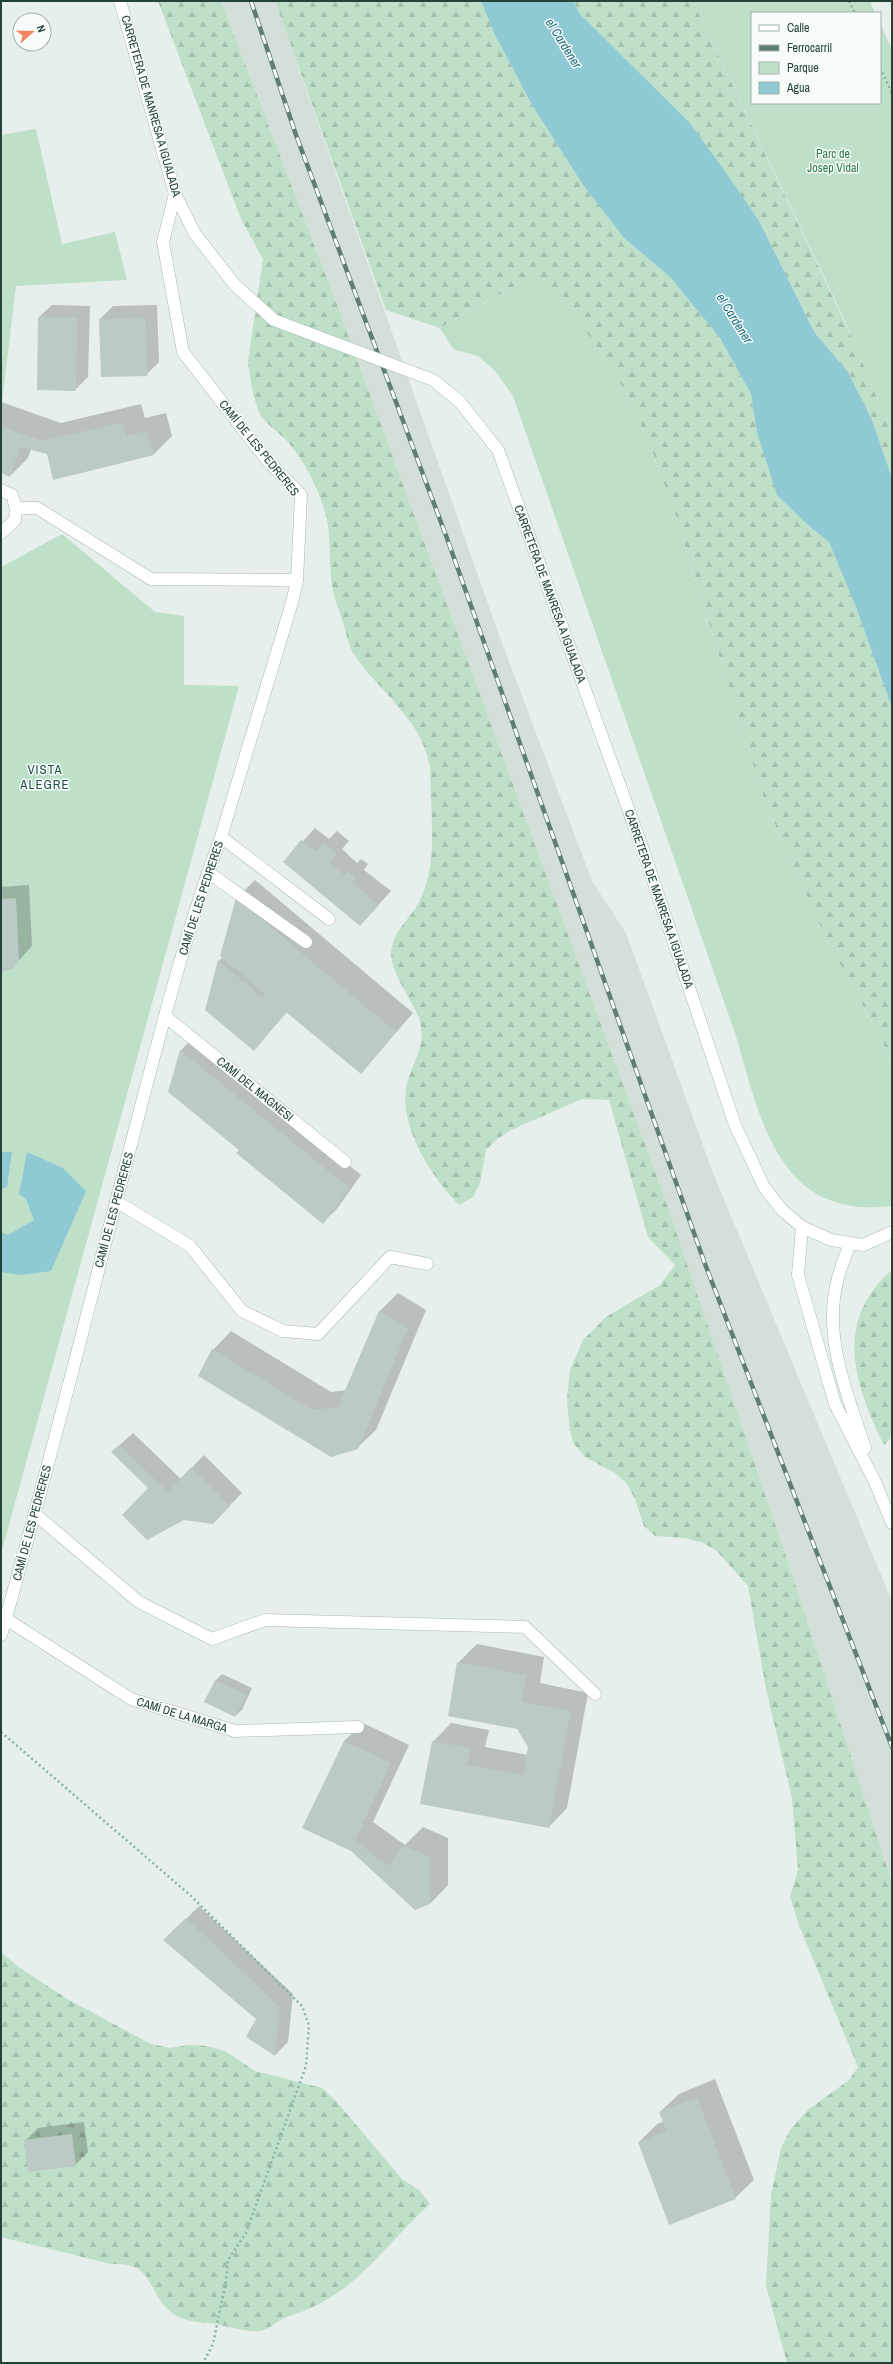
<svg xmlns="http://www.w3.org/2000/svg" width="893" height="2364" font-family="'Archivo Narrow',sans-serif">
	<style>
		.built { fill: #d4dfda }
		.forest { fill: url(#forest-firs) }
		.green { fill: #bfe0c8 }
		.water { fill: #8ec9d4 }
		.shadow { fill: #0003 }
		.building { fill: #bbcac4 }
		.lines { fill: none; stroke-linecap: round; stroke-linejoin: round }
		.lane-casing { stroke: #a8b8b2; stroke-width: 13 }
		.street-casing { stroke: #a8b8b2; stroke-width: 13 }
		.secondary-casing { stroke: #a4bbb3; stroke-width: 13 }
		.path { stroke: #86b3a5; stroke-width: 2.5; stroke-dasharray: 2 3; stroke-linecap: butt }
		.lane { stroke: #fff; stroke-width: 12 }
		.street { stroke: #fff; stroke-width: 12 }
		.secondary { stroke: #fff; stroke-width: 12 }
		.rail-casing { stroke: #5f7d75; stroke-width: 4.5 }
		.rail { stroke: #f7fbf9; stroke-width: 3; stroke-dasharray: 9; stroke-linecap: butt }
		.secondary-bridge-casing { stroke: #a4bbb3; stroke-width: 13; stroke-linecap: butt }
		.secondary-bridge { stroke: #fff; stroke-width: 12 }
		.labels { text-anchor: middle; stroke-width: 3; stroke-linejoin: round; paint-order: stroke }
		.street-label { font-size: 12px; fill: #24423a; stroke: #f7fbf9 }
		.park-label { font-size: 12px; fill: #2d7a4b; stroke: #f7fbf9 }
		.water-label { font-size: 13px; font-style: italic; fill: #1c6f80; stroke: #f7fbf9 }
		.neighbourhood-label { font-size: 13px; letter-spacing: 1px; fill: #1f5548; stroke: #f7fbf9 }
	</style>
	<defs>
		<pattern id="forest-firs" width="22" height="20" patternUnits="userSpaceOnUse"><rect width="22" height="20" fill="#bfe0c8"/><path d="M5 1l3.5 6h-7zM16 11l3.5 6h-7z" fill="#a4c1ad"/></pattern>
	</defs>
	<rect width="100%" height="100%" fill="#e6efeb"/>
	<path class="built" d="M221,1h54l224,634 93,246 34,52 87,240 179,428v282l-104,-321 -125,-369 -327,-891z"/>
	<path class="forest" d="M158,1h63l115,301 327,891 125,369 104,321v480h-105l-21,-77 5,-91 10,-47 9,-18 18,-20 41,-30 9,-13 -58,-139 -10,-31 8,-27 -6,-72 -26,-109 -18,-103 -32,-36 -13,-7 -18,-5 -30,-2 -11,-10 -9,-27 -8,-15 -12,-11 -30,-16 -11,-13 -4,-12 -3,-33 3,-29 13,-30 23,-23 54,-32 15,-20 -27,-28 -39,-137 -27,-1 -71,31 -14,9 -11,11 -6,33 -7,14 -14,8c-28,-29 -64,-83 -51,-125 6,-20 18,-35 12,-58 -7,-25 -34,-51 -28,-77 4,-16 20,-29 27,-43 17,-34 13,-70 12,-106 -1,-9 0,-19 -1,-28 -6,-47 -52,-77 -77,-115 -5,-9 -7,-21 -10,-31 -5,-15 -11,-30 -12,-45 -2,-19 0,-42 -5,-61 -7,-27 -20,-53 -38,-74 -8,-9 -21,-17 -27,-26 -8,-16 -11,-37 -13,-55l15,-102 -22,-40z
		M275,1h206l14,34 37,70 51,80 41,53 46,39 50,61 31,56 6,38 52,94 20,15 27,66 36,101v360l-9,-26 -58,-105 -61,-137 -90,-289 -24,-66 -25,-54 -94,-114 -91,51 -54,-18z
		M574,1h119l162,343 37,90v44l-20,-58 -24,-48 -33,-39 -57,-114 -69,-97 -110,-109z
		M892,1270v167l-8,8c-30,-61 -51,-124 8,-175z
		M1,1952l19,16 49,32 82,44 19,4 19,-3 18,1 18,5 30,20 67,17 14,13 66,78 17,11 11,14c-35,31 -63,73 -104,96 -13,8 -28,13 -42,18 -8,4 -15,12 -24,13 -9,2 -34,-5 -44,-7 -14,-2 -33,-2 -44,-11 -27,-22 -16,-51 -61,-49l-110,-27z"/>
	<path class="green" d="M693,1h177l5,12h-123v90h128v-80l12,26v385l-46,-111z
		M36,129l26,115 53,-12 12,48 -111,6 -14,116 -1,-267z
		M531,277l53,51 41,63 25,54 24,66 90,289 61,137 58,105 9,26v138c-113,14 -131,-84 -156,-170l-223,-640 -17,-24 -18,-16 -25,-7 -13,-21z
		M62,534l93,78 29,4v69l55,1 -238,868v-987z"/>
	<path class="water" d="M481,1h93l5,12 110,109 35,48 34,49 57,114 33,39 24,48 20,58v230l-36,-101 -27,-65 -20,-16 -32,-31 -20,-63 -6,-38 -31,-56 -50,-61 -46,-39 -41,-53 -51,-80 -37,-70z
		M1,1152h11l-5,35 -6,2z
		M27,1152l36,16 23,23 -35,80 -30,4 -20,-3v-40l7,3 26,-15 -8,-21 -7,-5z"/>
	<path class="shadow" d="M52,305l38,1 -2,71 -13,13 -36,-73z
		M157,305l2,57 -13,13 -44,1 -2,-57 13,-13z
		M1,402l60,21 80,-19 4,14 21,-5 6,23 -19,19 -105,-2 -17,-4 -3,9 -18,18 -9,-4z
		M315,828l14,11 8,-8 12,10 -7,8 15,14 4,-4 7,5 -4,6 27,21 -31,34 -75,-64z
		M255,880l158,133 -52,60 -74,-61 -33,38 -48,-40 13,-49 4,-4 14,-59z
		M29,885l3,61 -20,22 -10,3 -1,-84z
		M193,1038l168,137 -25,35 -13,12 -83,-72 -71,-58 12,-42z
		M398,1293l28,17 -50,120 -19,18 -144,-98 18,-19 100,61 15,-2 33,-78z
		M133,1433l48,46 23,-24 38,38 -30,30 -63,-35 -37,-36z
		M477,1644l67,13 -4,26 48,10 -21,115 -18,19 -116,-85 18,-19 38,7 -4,17 43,8 1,-8 -11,-18 -60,-66z
		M222,1674l30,14 -10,22 -7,6 -30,-14 11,-22z
		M363,1723l46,22 -36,77 32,23 18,-18 25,11v47l-18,19 -79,-54 -7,-109z
		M199,1906l94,88 -5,48 -13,13 -28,-18 10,-18 -80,-91z
		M715,2079l39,101 -19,18 -96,-56 18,-18 7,-3 -4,-9 19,-18z
		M84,2122l4,30 -13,13 -50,-24 13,-13z"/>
	<path class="building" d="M38,317l39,1 -1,73 -39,-1z
		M145,318l2,58 -46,1 -2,-58z
		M123,422l3,14 21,-5 7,24 -101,25 -6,-26 -27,-7 -10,30 -9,-4v-46l41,14z
		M301,840l15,12 7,-9 14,11 -7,9 14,12 3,-4 9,7 -4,5 27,22 -19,21 -77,-64z
		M16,898l3,62 -6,9 -11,3 -1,-73z
		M236,898l160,134 -35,42 -75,-62 -32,39 -49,-41 13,-50 44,37 3,-3 -45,-38z
		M180,1050l169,138 -26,36 -87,-71 3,-3 -71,-58z
		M379,1311l29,17 -50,121 -27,8 -133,-81 14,-27 100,61 26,-3z
		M119,1445l49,47 23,-25 39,39 -17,18 -29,-4 -37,20 -25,-25 26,-27 -37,-36z
		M457,1662l69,13 -4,27 49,9 -22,117 -129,-24 12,-63 39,7 -4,17 56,10 5,-28 -11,-18 -69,-13z
		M215,1680l32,15 -12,22 -31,-15z
		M344,1741l47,22 -36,78 35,25 13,-21 27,12v47l-15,6 -64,-59 -49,-23z
		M186,1918l94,89 -5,49 -29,-19 10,-18 -93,-79z
		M697,2097l39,102 -67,26 -31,-83 29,-11 -8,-19z
		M72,2134l4,32 -48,6 -4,-32z"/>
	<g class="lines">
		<g class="lane-casing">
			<path id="lane" d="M1,490l11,5 4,13 -1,12 -14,13
				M16,508h21l114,71 146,1
				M116,1201l74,45 52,65 41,20 35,3 72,-77 37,7
				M35,1514l104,88 73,37 53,-19 260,7 70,67"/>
		</g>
		<g class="street-casing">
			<path id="street" d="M221,837l108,82
				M208,872l98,70
				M165,1016l180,146
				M6,1619l125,80 104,32 123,-4
				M1,1635c48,-166 89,-335 133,-502 26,-99 51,-200 87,-296l72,-238 4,-19 4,-85 -35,-36 -83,-107 -20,-110 12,-48"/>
		</g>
		<g class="secondary-casing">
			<path id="secondary" d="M120,1l55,193 20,40 40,51 39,35
				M498,450l143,394 94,281 29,62 18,23 20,17 29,13 32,5 29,-13
				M802,1227l-4,48 37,129 40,78 17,41
				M850,1243c-4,12 -9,23 -12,35 -16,57 9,116 27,170"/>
		</g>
		<path class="path" d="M849,1l6,12
			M880,68l12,25
			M1,1732l189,163 112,111 7,19 -3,41 -60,167 -18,27 -2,21 -13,63 -10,19"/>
		<use href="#lane" class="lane"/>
		<use href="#street" class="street"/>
		<use href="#secondary" class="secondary"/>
		<g class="rail-casing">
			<path id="rail" d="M251,1l45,134 152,406 257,723 187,483"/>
		</g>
		<use href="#rail" class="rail"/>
		<g class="secondary-bridge-casing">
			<path id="secondary-bridge" d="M274,320l159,60 27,22 38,48"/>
		</g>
		<use href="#secondary-bridge" class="secondary-bridge"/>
	</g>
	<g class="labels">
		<g class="street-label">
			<text transform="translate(151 106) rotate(74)" y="4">CARRETERA DE MANRESA A IGUALADA</text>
			<text transform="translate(259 448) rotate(51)" y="4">CAMÍ DE LES PEDRERES</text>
			<text transform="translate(550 594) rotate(70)" y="4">CARRETERA DE MANRESA A IGUALADA</text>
			<text transform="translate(201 898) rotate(-72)" y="4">CAMÍ DE LES PEDRERES</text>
			<text transform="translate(659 899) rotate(71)" y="4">CARRETERA DE MANRESA A IGUALADA</text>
			<text transform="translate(255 1089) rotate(39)" y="4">CAMÍ DEL MAGNESI</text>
			<text transform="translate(114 1210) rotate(-75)" y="4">CAMÍ DE LES PEDRERES</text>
			<text transform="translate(32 1523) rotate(-75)" y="4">CAMÍ DE LES PEDRERES</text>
			<text transform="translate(182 1715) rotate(17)" y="4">CAMÍ DE LA MARGA</text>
		</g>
		<g class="park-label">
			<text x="833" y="158">Parc de<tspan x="833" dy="14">Josep Vidal</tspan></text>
		</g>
		<g class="water-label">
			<text transform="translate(564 43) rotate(58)" y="5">el Cardener</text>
			<text transform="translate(735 318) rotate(58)" y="5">el Cardener</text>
		</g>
		<g class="neighbourhood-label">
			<text x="45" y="774">VISTA<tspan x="45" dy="15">ALEGRE</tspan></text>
		</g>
	</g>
	<rect width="893" height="2364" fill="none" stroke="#24423a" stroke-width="4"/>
	<rect x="751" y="12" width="130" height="92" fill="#f7fbf9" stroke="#a3b1ad"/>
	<rect x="759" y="25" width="20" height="6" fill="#ffffff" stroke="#a3b1ad"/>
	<text x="787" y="32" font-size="12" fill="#24423a">Calle</text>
	<rect x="759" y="45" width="20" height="6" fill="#5f7d75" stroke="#a3b1ad"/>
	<text x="787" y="52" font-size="12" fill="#24423a">Ferrocarril</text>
	<rect x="759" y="62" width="20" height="12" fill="#bfe0c8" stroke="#a3b1ad"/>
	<text x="787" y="72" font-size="12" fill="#24423a">Parque</text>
	<rect x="759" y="82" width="20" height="12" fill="#8ec9d4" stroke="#a3b1ad"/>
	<text x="787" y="92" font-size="12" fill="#24423a">Agua</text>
	<g transform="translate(32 32) rotate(70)"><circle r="19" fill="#f7fbf9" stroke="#a3b1ad"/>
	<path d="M0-3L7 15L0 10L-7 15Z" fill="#f4845f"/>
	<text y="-6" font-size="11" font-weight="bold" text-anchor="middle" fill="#24423a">N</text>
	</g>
</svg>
